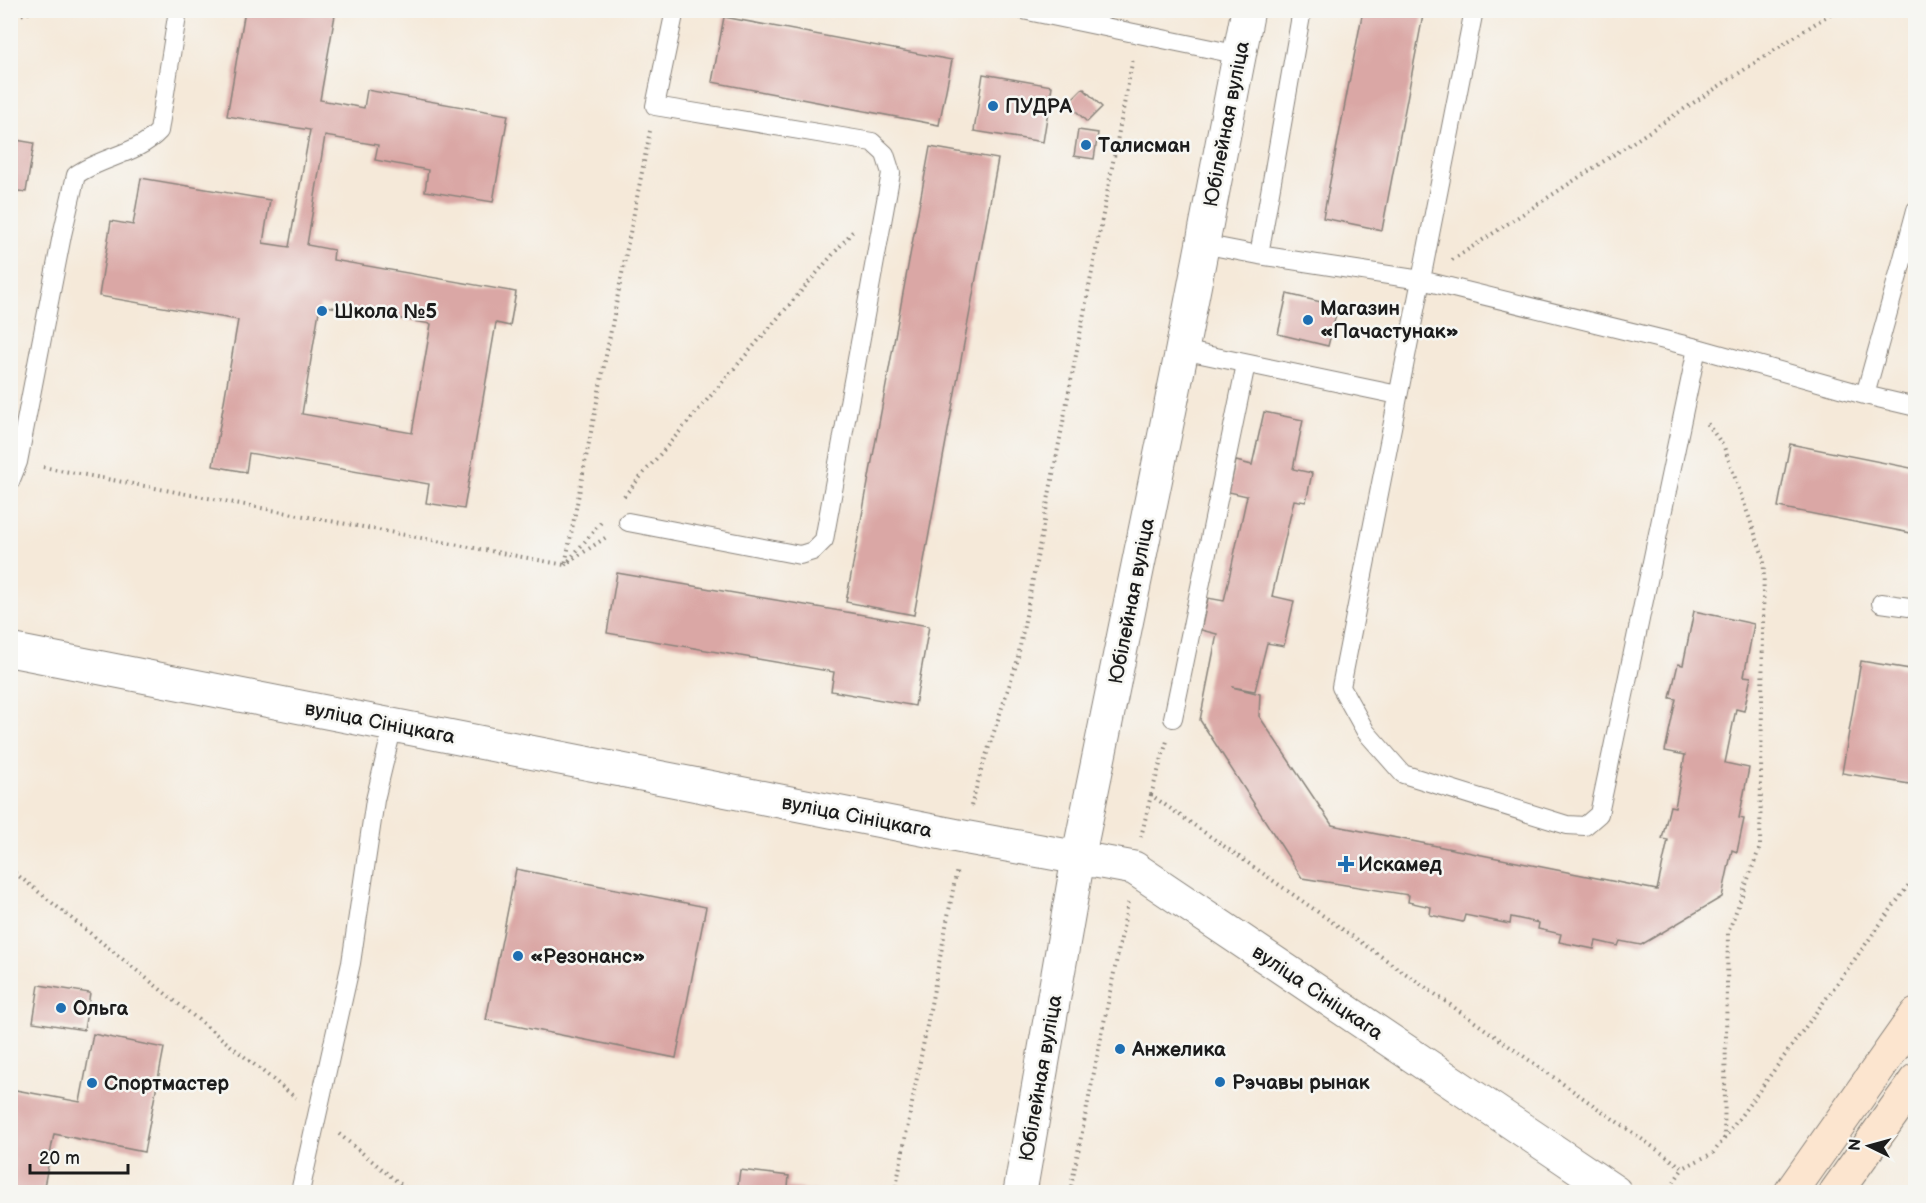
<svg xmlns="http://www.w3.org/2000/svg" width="1926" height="1203" font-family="'Balsamiq Sans',sans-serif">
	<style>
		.building { fill: #daa7a5; fill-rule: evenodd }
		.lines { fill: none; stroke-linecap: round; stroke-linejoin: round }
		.lane-casing { stroke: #88827a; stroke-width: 20 }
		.street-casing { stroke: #88827a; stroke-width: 35 }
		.secondary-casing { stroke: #88827a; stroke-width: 35 }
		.path { stroke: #88827a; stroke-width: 4; stroke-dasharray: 1.5 4.5; stroke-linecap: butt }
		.lane { stroke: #fff; stroke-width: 18 }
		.street { stroke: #fff; stroke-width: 33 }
		.secondary { stroke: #fce5cf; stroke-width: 33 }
		.poi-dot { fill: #1f6fb2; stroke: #f6f6f2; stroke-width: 2 }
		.labels { text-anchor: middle; stroke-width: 5; stroke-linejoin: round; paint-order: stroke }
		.poi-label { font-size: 20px; font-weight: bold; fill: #1c1c1c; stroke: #f6f6f2; text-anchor: start }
		.street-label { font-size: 20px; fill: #1c1c1c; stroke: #f6f6f2 }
	</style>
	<rect width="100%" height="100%" fill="#f6f6f2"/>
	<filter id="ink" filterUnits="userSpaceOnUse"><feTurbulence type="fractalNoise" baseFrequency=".0167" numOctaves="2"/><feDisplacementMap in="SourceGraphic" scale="12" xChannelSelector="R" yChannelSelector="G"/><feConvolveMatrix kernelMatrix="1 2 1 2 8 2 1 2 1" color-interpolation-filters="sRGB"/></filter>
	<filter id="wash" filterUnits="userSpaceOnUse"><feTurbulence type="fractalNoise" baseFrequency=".008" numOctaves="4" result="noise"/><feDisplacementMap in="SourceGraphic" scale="24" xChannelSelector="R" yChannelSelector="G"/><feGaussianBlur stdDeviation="1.35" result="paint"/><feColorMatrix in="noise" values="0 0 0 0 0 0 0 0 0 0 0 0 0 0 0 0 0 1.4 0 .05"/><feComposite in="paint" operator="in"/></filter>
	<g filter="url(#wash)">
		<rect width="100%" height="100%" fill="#f5e9d9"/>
		<g id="blocks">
			<path class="building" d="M245,10h67l23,5 -15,85 44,8 3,-18 141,25 -15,87 -68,-11 3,-21 -53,-10 3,-15 -53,-9 -18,109 27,5 -1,10 183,32 -6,34 -14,-3 -32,186 -38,-6 3,-19 -180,-31 -3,19 -33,-6 25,-146 -139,-24 12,-75 22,4 8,-47 129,22 -7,43 26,4 21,-117 -83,-14zM320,305l111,19 -19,109 -110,-19z
				M1363,10h61l-42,220 -59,-12z
				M724,17l228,43 -13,65 -227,-43z
				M983,74l69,12 -9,56 -69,-11z
				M1083,88l19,19 -15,15 -19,-19z
				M1078,130l20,3 -4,26 -20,-3z
				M10,139l24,4 -8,49 -16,-2z
				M930,147l68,12 -84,456 -68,-13z
				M1287,294l51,12 -10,40 -50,-12z
				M1264,412l39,8 -10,49 19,4 -6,29 -12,-2 -22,96 22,5 -10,45 -17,-3 -12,48 -23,-4 28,7 -1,22 73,109 325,65 11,-50 -6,-1 8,-33 5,1 10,-52 -20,-4 11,-52 -6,-1 8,-34 5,1 11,-54 60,13 -10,52 7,1 -7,34 -8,-2 -11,54 24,5 -10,50 5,1 -7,33 -5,-2 -10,47 -81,48 -21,-4 -2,5 -22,-5 -2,8 -35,-7 2,-8 -23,-5 1,-6 -28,-6 -1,7 -45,-9 -2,7 -33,-7 1,-8 -23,-5 1,-7 -107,-17 -102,-158 17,-86 -16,-4 7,-32 16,3 23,-105 -18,-4 7,-31 16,4z
				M1790,444l126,25v65l-138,-27z
				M617,573l312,53 -14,80 -84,-15 3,-19 -227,-39z
				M1861,661l55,9v115l-74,-12z
				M516,869l190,38 -30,151 -190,-38z
				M39,985l51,8 -6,37 -51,-8z
				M93,1034l71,14 -20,104 -90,-18 -11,58h-33v-103l70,13z
				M740,1170l49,6 -1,11 36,5h-87z"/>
		</g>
	</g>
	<g filter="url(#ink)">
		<use href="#blocks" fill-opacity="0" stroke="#88827a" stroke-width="1.5"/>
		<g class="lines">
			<g class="lane-casing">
				<path id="lane" d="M1023,10l217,45
					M1302,10l-43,245 162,25 276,68 168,47 51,12
					M1474,10l-133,677 25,45 37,42 164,51 18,1 14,-12 98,-466
					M1908,240l8,-30
					M1202,244l57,11
					M1182,350l216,45
					M1865,395l43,-155 8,1
					M10,482l8,-20 44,-227 14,-60c25,-18 62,-21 83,-44l19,-121
					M628,522l172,33 13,-4 11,-11 67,-367 -6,-19 -13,-12 -217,-36 20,-96
					M1881,603l35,5
					M1173,718l73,-354
					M300,1192l51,-229 24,-163 18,-75"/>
			</g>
			<g class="street-casing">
				<path id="street" d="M10,650l953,187 171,31 481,324
					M1020,1192l58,-333 104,-509 66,-340"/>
			</g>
			<g class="secondary-casing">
				<path id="secondary" d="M1791,1192l125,-177
					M1836,1192l80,-112"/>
			</g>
			<path class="path" d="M10,17l32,-7
				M1452,260l384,-250
				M43,467l522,98 85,-434
				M624,496l230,-266
				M569,562l39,-26
				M565,565l38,-45
				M1151,795l16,-54
				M971,806l10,-35 36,-109 116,-604
				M1141,837l10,-42 532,373 30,-15 11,-14 4,-206 32,-86 4,-288 -40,-112 -17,-24
				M10,869l286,229
				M339,1134l71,58
				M1724,1139l192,-264
				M895,1192l62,-323
				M1070,1192l58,-289
				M1667,1192l16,-24"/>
			<use href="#lane" class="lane"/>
			<use href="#street" class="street"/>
			<use href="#secondary" class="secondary"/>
		</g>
	</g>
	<g class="poi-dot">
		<circle cx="993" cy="106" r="6"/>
		<circle cx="1086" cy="145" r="6"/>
		<circle cx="322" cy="311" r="6"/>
		<circle cx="1308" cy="320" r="6"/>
		<path d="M1343 855h6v6h6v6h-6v6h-6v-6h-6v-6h6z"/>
		<circle cx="518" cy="956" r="6"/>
		<circle cx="61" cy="1008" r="6"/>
		<circle cx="1120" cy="1049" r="6"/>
		<circle cx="1220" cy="1082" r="6"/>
		<circle cx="92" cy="1083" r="6"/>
	</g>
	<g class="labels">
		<g class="poi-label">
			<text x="1005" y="113">ПУДРА</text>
			<text x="1098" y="152">Талисман</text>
			<text x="1320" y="315">Магазин<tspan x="1320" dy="23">«Пачастунак»</tspan></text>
			<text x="334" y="318">Школа №5</text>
			<text x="1358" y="871">Искамед</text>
			<text x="530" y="963">«Резонанс»</text>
			<text x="73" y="1015">Ольга</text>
			<text x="1132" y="1056">Анжелика</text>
			<text x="1232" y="1089">Рэчавы рынак</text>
			<text x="104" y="1090">Спортмастер</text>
		</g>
		<g class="street-label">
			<text transform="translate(1226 124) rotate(-79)" y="7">Юбілейная вуліца</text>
			<text transform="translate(1131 601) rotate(-79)" y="7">Юбілейная вуліца</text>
			<text transform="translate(380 722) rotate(11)" y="7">вуліца Сініцкага</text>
			<text transform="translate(857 816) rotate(11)" y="7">вуліца Сініцкага</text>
			<text transform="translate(1318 992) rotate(34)" y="7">вуліца Сініцкага</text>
			<text transform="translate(1040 1078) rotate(-80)" y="7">Юбілейная вуліца</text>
		</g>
	</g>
	<rect width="1926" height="1203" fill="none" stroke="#f6f6f2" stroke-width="36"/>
	<g transform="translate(1869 1146) rotate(275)" stroke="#f6f6f2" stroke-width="4.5" paint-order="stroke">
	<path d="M0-4.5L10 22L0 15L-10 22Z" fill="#1c1c1c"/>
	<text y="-9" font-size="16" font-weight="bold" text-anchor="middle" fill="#1c1c1c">N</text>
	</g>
	<path d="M30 1164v9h98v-9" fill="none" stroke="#1c1c1c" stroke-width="3"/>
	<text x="39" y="1164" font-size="18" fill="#1c1c1c" stroke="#f6f6f2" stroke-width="4.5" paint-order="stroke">20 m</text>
</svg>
